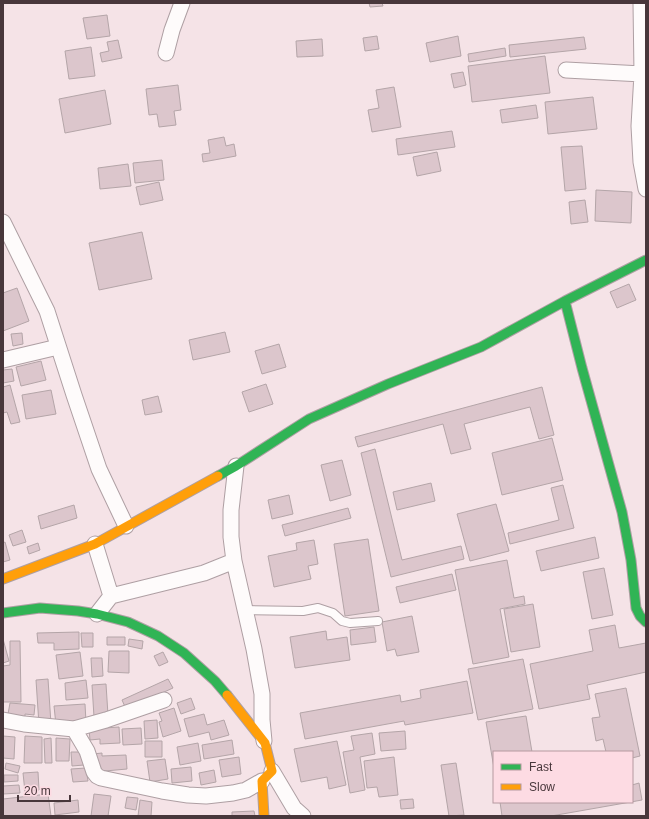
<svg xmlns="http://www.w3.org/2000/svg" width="649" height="819" font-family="Arial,sans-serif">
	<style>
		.building { fill: #dcc6cc; stroke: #b4a5a8 }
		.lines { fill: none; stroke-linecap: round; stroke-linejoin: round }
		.lane-casing { stroke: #ae9fa3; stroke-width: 10 }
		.street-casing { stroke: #ae9fa3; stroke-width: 17 }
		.fast-casing { stroke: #ae9fa3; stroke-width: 11 }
		.slow-casing { stroke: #ae9fa3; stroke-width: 11 }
		.lane { stroke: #fefbfb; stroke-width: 8 }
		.street { stroke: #fefbfb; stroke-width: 15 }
		.fast { stroke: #30b455; stroke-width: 9 }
		.slow { stroke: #ff9f0a; stroke-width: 9 }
	</style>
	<rect width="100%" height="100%" fill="#f5e3e7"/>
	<path class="building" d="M369,3h13l1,3 -13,1z
		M107,15l3,21 -23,3 -4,-21z
		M377,36l2,13 -14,2 -2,-13z
		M458,36l3,20 -31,6 -4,-19z
		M584,37l2,12 -76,8 -1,-12z
		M322,39l1,17 -26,1 -1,-16z
		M118,40l4,18 -20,4 -2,-9 9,-2 -2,-9z
		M91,47l4,29 -26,3 -4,-28z
		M505,48l1,8 -37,6 -1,-8z
		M545,56l5,37 -78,9 -4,-36z
		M463,72l3,13 -12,3 -3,-14z
		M178,85l3,25 -7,1 2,14 -17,2 -2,-13 -8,1 -3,-26z
		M394,87l7,40 -29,5 -4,-22 11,-2 -3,-18z
		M105,90l6,34 -46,9 -6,-34z
		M593,97l4,32 -49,5 -3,-32z
		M536,105l2,13 -36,5 -2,-13z
		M452,131l3,16 -57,8 -2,-16z
		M224,137l2,9 8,-2 2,12 -33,6 -1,-8 8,-1 -2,-13z
		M582,146l4,43 -21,2 -4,-44z
		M437,152l4,19 -24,5 -4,-19z
		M162,160l2,20 -29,3 -2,-20z
		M128,164l3,22 -31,3 -2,-21z
		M159,182l4,18 -23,5 -4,-18z
		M596,190l36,2 -1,31 -36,-2z
		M585,200l3,22 -17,2 -2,-22z
		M142,232l10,47 -53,11 -10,-47z
		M629,284l7,16 -19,8 -7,-16z
		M17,288l12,33 -26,10v-38z
		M225,332l5,20 -37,8 -4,-20z
		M22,333l1,11 -10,2 -2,-12z
		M279,344l7,23 -24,7 -7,-23z
		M41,361l5,19 -25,6 -5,-19z
		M12,369l2,12 -11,2v-13z
		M266,384l7,20 -24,8 -7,-20z
		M10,385l10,37 -9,2 -4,-12 -4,1v-26z
		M542,387l12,48 -15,4 -9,-32 -66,17 7,25 -20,5 -8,-30 -85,23 -3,-10z
		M51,390l5,24 -30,5 -4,-24z
		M158,396l4,16 -17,3 -3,-15z
		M552,438l11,42 -61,15 -10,-42z
		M375,449l27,111 59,-14 3,13 -73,18 -30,-124z
		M342,460l9,35 -21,6 -9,-36z
		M431,483l4,18 -38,9 -4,-18z
		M563,485l11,43 -64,16 -2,-11 51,-13 -8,-32z
		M289,495l4,19 -21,5 -4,-19z
		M496,504l13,47 -39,10 -13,-47z
		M74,505l3,13 -36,11 -3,-13z
		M348,508l3,10 -66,18 -3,-11z
		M22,530l4,12 -13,4 -4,-11z
		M595,537l4,21 -58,13 -5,-20z
		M368,539l11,72 -34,5 -11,-72z
		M314,540l4,24 -10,2 3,13 -37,8 -6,-31 29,-6 -1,-7z
		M5,542l5,18 -7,2v-19z
		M38,543l2,7 -11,4 -2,-7z
		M507,560l7,38 10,-2 1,8 -25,5 9,48 -36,7 -18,-94z
		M604,568l9,47 -21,4 -9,-47z
		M452,574l4,16 -56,13 -4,-16z
		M533,604l7,43 -29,5 -7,-43z
		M412,616l7,36 -22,4 -2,-7 -8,2 -5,-29z
		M615,625l4,23 27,-5v29l-59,13 3,14 -51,10 -9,-45 63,-13 -4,-21z
		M374,627l2,15 -25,3 -1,-15z
		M326,631l1,9 20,-3 3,23 -55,8 -5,-31z
		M79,632v17l-25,1v-7h-16l-1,-10z
		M81,633h12v14h-11z
		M107,637h18v8h-18z
		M3,639l6,22 -6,2z
		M129,639l14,2 -1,8 -14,-3z
		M10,641h10l1,61h-18v-36l7,-1z
		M109,651h20v22l-21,-1z
		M80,652l3,24 -24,3 -3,-24z
		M163,652l5,10 -9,4 -5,-10z
		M91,658h11l1,18 -11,1z
		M523,659l10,50 -55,11 -10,-51z
		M48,679l3,45 -12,1 -3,-45z
		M168,679l5,9 -47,21 -4,-9z
		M86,680l2,18 -22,2 -1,-17z
		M467,681l6,32 -68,12 -1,-4 -99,18 -5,-26 100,-18 1,7 20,-4 -1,-8z
		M106,684l2,31 -14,2 -2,-32z
		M626,688l14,68 -8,2v-6h-26l-3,-13 -7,2 -4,-23 8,-1 -5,-23z
		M191,698l4,11 -14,5 -4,-11z
		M10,703l25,2 -1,10 -9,-1v5l-13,-1v-4h-4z
		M85,704l1,18 -30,3 -2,-19z
		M174,708l7,23 -18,6 -4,-15 3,-1 -3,-8z
		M204,714l3,11 17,-5 5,15 -18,5 -2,-8 -20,5 -5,-18z
		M526,716l6,36h-38v16l-8,-46z
		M157,720l1,18 -13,1 -1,-18z
		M119,727l1,16 -20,1v-5l-10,1 -1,-11z
		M141,728l1,16 -19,1 -1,-16z
		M405,731l1,18 -25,2 -2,-18z
		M372,733l3,21 -15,3 5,33 -15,3 -7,-41 11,-2 -3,-14z
		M3,736l12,1 -1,22 -11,-1z
		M25,736l17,1v26h-18z
		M51,738l1,25h-7l-1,-24z
		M56,738l14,1 -1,22h-13z
		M232,740l2,14 -30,5 -2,-14z
		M145,741h17v16h-17z
		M337,741l9,44 -17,4 -2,-12 -26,5 -7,-33z
		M198,743l3,18 -21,4 -3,-18z
		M71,752h12l1,13 -12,1z
		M102,753v3l24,-1 1,14 -33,3 -1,-18z
		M239,757l2,17 -19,3 -3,-17z
		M394,757l4,38 -19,2 -2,-10 -10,1 -3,-27z
		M165,759l3,20 -18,3 -3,-21z
		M6,763l14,3 -2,7 -13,-4z
		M456,763l8,52 -15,1 -8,-51z
		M191,767l1,14 -20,2 -1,-14z
		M86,768l2,13 -15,1 -2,-13z
		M214,770l2,12 -15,3 -2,-12z
		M38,772l1,18 -14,2 -2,-19z
		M4,775h14v6l-14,1z
		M639,783l3,17 -91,16h-49l-2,-14h132v-17z
		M19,785l1,8 -17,1v-8z
		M48,794l3,22h-48v-17z
		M94,794l17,2 -3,20h-17z
		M127,797l11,1 -2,12 -11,-2z
		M413,799l1,9 -13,1 -1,-9z
		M78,800l1,12 -24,3 -1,-12z
		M140,800l12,2 -1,14h-13z
		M254,811l1,5h-23v-4z"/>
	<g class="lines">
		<g class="lane-casing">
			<path id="lane" d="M245,610l58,1 15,-3 15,5 9,8 8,2 28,-2"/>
		</g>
		<g class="street-casing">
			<path id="street" d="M641,3l1,71 -3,52 2,36 5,27
				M166,53l6,-23 10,-27
				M566,70l76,4
				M3,222l44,89 27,84 25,74 27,57
				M3,360l55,-13
				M236,466l-5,44v27l3,24 20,88 8,45v26l2,21
				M95,544l16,52
				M97,614l14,-18 93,-23 30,-12
				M3,720l21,4 50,5 32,-9 58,-20
				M74,729l13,22 7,21 3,4 4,2 61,13 26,4 18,1 27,-3 13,-3 16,-9
				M272,771l22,37 9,8"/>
		</g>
		<g class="fast-casing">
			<path id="fast" d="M565,301l17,67 40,144 9,48 5,48 4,8 6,6
				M218,476l18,-10 73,-47 79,-35 93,-37 84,-46 81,-41
				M3,613l37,-5 38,3 19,3 31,8 30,14 26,17 31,28 12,14"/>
		</g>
		<g class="slow-casing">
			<path id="slow" d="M3,579l92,-35 123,-68
				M227,695l38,48 7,28 -10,10 2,35"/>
		</g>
		<use href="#lane" class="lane"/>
		<use href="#street" class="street"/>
		<use href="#fast" class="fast"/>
		<use href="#slow" class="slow"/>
	</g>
	<rect width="649" height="819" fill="none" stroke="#48373b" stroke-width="8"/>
	<rect x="493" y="751" width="140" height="52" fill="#fddbe3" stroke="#b599a0"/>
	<rect x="501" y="764" width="20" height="6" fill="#30b455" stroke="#b599a0"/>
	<text x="529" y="771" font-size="12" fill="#48373b">Fast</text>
	<rect x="501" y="784" width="20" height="6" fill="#ff9f0a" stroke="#b599a0"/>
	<text x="529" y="791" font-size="12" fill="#48373b">Slow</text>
	<path d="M18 795v6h52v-6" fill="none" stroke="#48373b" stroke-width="2"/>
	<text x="24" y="795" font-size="12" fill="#48373b" stroke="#fddbe3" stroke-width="3" paint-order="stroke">20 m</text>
</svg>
